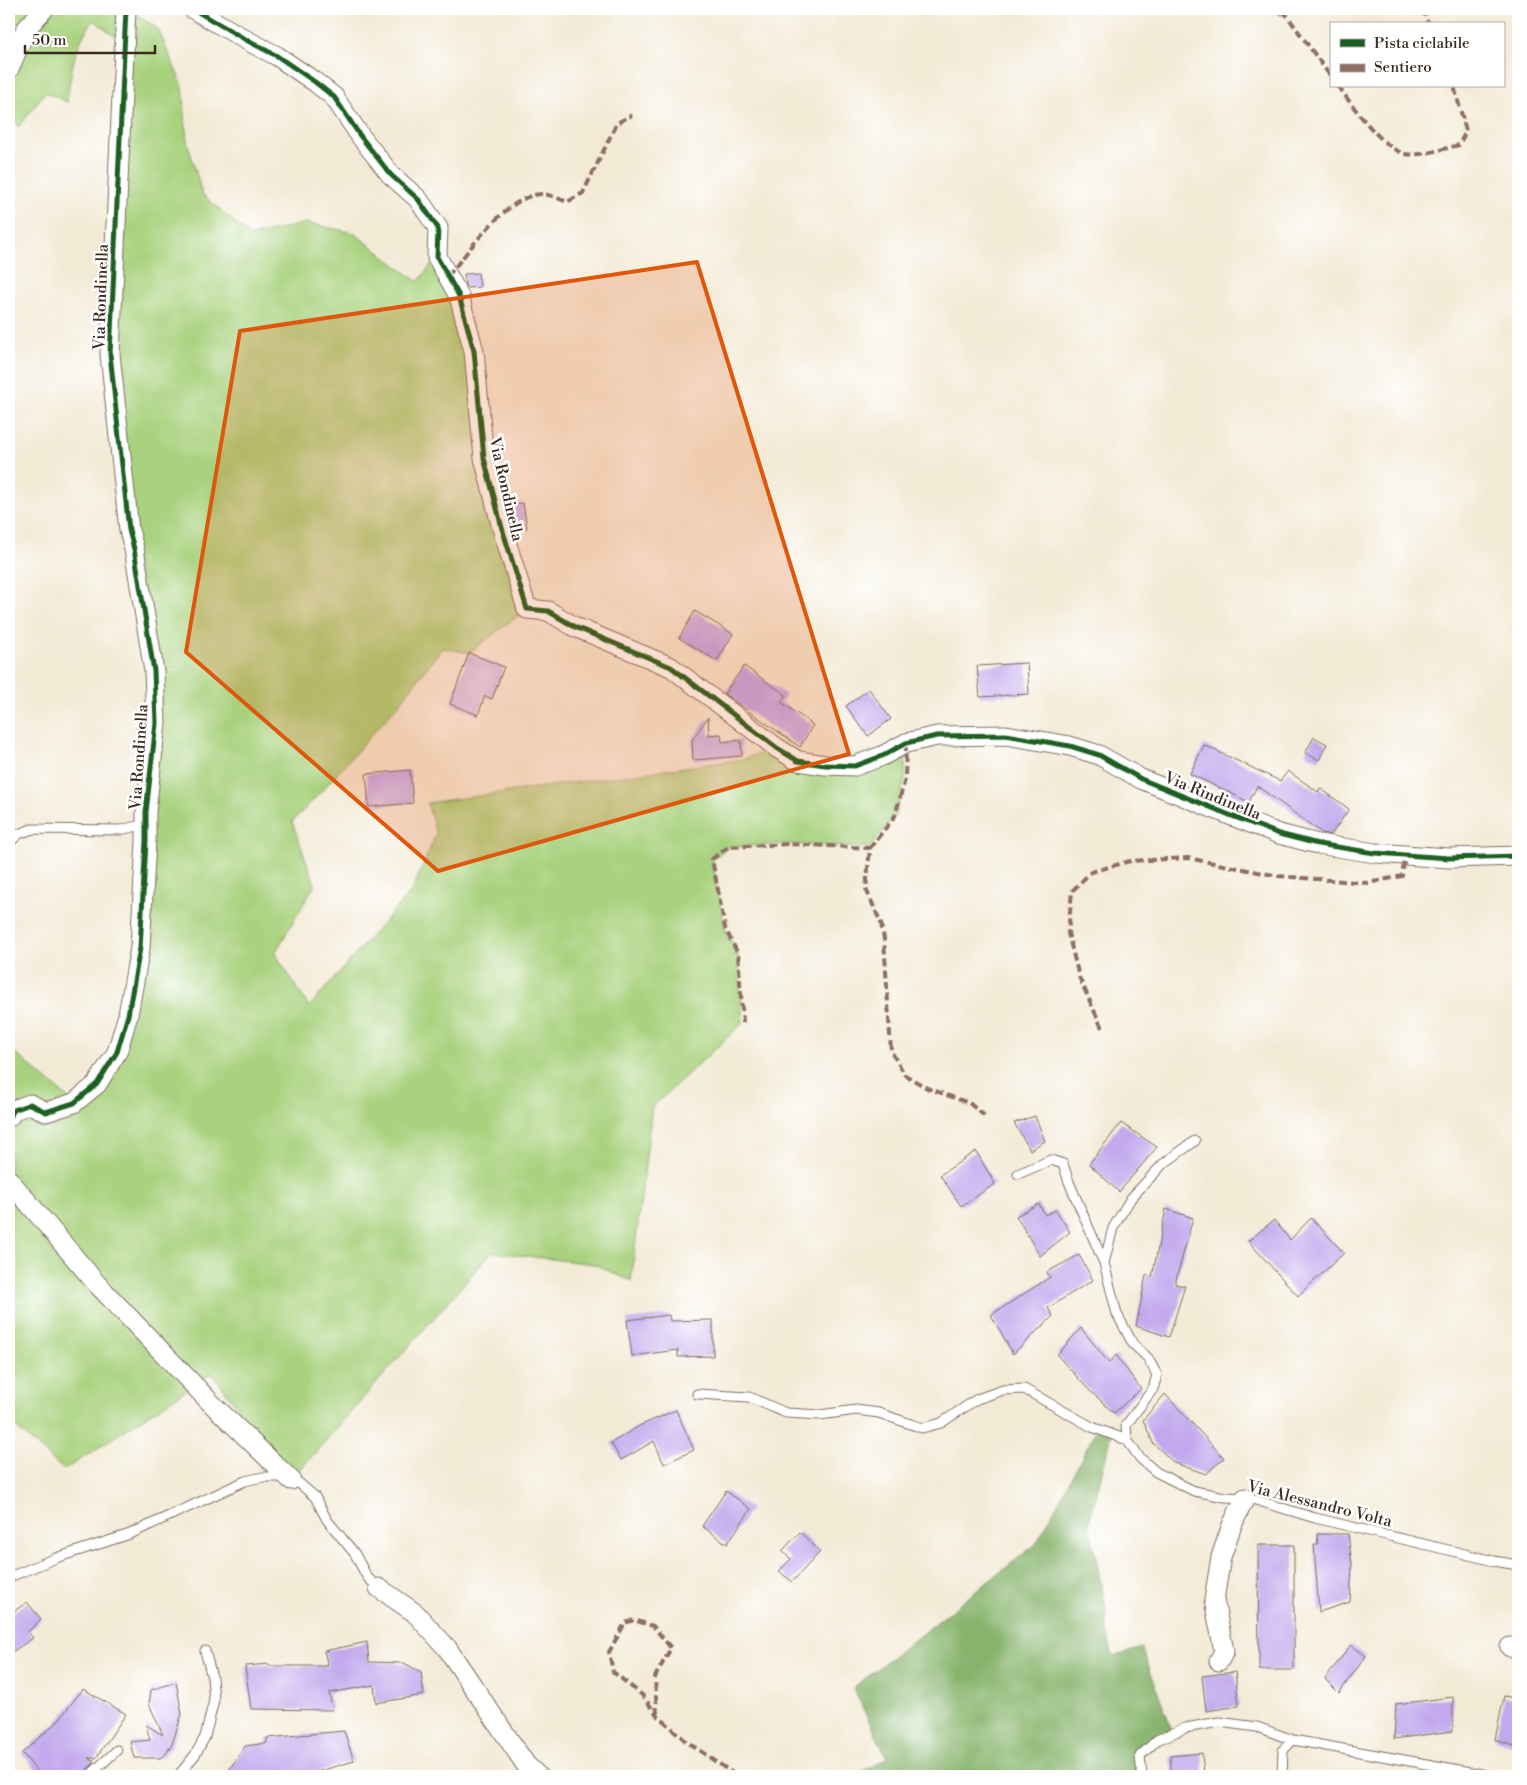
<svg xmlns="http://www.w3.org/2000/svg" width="1527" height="1785" font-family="'Libre Bodoni',serif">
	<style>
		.green { fill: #a8d27d; stroke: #727e4e }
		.forest { fill: #86b46c; stroke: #606f45 }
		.building { fill: #c2a9ed }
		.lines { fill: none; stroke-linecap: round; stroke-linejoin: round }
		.service-casing { stroke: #7b6d5e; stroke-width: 11 }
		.minor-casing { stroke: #7b6d5e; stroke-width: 21 }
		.service { stroke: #fff; stroke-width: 9 }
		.minor { stroke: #fff; stroke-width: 19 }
		.quiet { stroke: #8d6e63; stroke-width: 4; stroke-dasharray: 8 4; stroke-linecap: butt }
		.cycleway-casing { stroke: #fff; stroke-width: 8 }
		.cycleway { stroke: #1b5e20; stroke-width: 5 }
		.marked { fill: #df570d; fill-opacity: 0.2; stroke: #df570d; stroke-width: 4; stroke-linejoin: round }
		.labels { text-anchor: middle; stroke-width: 5; stroke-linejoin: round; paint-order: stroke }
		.street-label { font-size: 16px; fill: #3b2a1e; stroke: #fff }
	</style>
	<rect width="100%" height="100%" fill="#fff"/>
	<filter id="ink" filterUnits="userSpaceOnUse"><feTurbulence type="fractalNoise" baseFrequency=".02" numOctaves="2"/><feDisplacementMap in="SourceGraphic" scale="10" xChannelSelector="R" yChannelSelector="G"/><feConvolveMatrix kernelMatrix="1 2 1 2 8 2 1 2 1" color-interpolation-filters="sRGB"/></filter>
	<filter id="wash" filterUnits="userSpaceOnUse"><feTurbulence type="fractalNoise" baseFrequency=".0096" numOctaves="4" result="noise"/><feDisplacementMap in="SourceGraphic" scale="20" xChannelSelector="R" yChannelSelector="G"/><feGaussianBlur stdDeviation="1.12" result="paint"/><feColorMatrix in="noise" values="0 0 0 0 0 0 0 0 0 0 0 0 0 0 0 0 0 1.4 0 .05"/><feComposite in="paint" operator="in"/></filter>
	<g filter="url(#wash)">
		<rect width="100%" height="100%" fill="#f3ead5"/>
		<path class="green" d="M9,9h120l29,20 25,58 4,54 15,53 48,42 57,-13 47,10 64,49 19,-25 22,39 18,98 50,215 -58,44 -27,-5 -43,56 -81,91 -26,27 23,62 -40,69 34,54 104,-118 23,-55 -9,-31 316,-44 34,-11 48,17 81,-22 -1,36 -10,37 -25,32 -82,-4 -60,3 -16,12 13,69 13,26 5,69 -91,84 -21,174 -37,-17 -102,-12 -201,228 -79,-107 -148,97 -55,-49v-373l65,55 23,-19 31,-69 28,-292 -46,-369 14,-311 -30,-23c-20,24 -23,51 -27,82l-22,-10 -26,35 -10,-15z"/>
		<path class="forest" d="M1097,1429l15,5 -23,89 17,85 1,24 6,25 29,-9 31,85 -33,23 2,20h-288l33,-18 -34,-70 183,-144z"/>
		<g id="blocks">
			<path class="building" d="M478,273l2,14 -12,1 -3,-4 -1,-10z
				M523,503l4,25 -12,3 -7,-26z
				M695,611l38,23 -16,27 -38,-23z
				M469,653l35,14 -12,32 -7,-3 -7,19 -28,-11z
				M1027,663l2,31 -49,3 -3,-31z
				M744,666l42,29 -5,7 32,23 -13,22 -76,-53z
				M869,689l22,30 -23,17 -22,-30z
				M708,717l1,18 12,-1 1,8 19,-2 1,16 -49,4 -1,-20z
				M1314,737l13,7 -8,16 -14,-7z
				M1204,745l76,36 8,-10 30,21 2,-4 29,21 -18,26 -9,-2 -65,-47 -8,16 -59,-28z
				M410,770l3,33 -44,4 -3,-33z
				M1035,1116l10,25 -15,9 -16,-27z
				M1121,1123l36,24 -38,45 -30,-28z
				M976,1151l19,33 -34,22 -21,-31z
				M1039,1204l6,11 11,-5 14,22 -30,24 -24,-40z
				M1166,1209l27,9 -18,66 10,2 -16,51 -33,-11 10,-51 6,2z
				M1311,1218l33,35 -46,43 -50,-55 26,-21 16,20z
				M1079,1255l14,25 -45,28 5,8 -40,38 -22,-39 59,-38 -3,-5z
				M669,1315l1,6 43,-1v36l-35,1v-7l-46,6 -5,-36z
				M1081,1328l28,35 7,-8 25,34 -27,24 -26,-24 -31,-34z
				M1165,1394l59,64 -18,16 -32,-11 -21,-20 -10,-23z
				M676,1410l18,40 -30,14 -10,-23 -33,19 -10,-17 28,-17z
				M726,1491l25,18 -24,35 -25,-18z
				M800,1532l20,20 -28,30 -13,-11 12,-12 -9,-8z
				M1317,1534h31l4,31 -2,37 -31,10 -5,-67h4z
				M1258,1545h36v125h-35z
				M27,1602l14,17 -13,13 5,6 -24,16v-39z
				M367,1642l2,20 35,1 17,9 3,23 -48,8 -2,-18 -45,8 4,17 -82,-1 -6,-43 24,-2v2h59l-4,-15z
				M1351,1645l15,11 -27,37 -14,-14z
				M1235,1672l4,34 -33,5 -4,-35z
				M176,1682l6,32 -12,36 -1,-2 -3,6 -6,4h-26l-4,-16 20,-2 -4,-15 17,10 -14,-31 2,-14z
				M83,1689l43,25 -30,44h-8l7,4 -10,9 -2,5h-42l-19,-23 35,-31z
				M1504,1696l14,3v48l-23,-7z
				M1453,1697v34l-59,8 2,-35z
				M344,1731l10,30 -51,15h-78l20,-30 22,-3v-5z
				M1202,1753l2,22 -32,1 -2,-20z"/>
		</g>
	</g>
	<g filter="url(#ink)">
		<use href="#blocks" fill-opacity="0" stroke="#7b6d5e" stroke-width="1"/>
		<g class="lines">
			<g class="service-casing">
				<path id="service" d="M1283,9v1
					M9,843l10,-9 13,-5 88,1 26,-6
					M1018,1174l33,-14 12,4 6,18 35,81 13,51 16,30 15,14 9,17 -4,14 -27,36 1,15 13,18 16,14 38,19 31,6 24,1 66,20 179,43 24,4
					M1104,1263l9,-35 18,-30 32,-34 32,-23
					M697,1394l52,3 37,16 34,2 36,-5 23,3 43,15 19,-5 36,-24 26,-9 21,-1 68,38 35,13
					M9,1579l3,-3 44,-18 74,-24 115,-53 18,-4h19l17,6 16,14 12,23 28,34 12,23 12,11
					M89,1776l28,-26
					M178,1776l17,-21 10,-18 9,-37 -2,-23 -7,-26
					M1142,1776l-2,-20 17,-16 28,-12 34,-6 38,5 36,13
					M1282,1776l1,-26 10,-10 200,36"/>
			</g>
			<g class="minor-casing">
				<path id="minor" d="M193,9l55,32 29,15 38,26 19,15 27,40 30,38 27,24 20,29 -1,29 22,39 15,55 10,107 18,70 25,81 21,2 27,16 96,40 106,81 21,13 27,4 30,1 27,-10 24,-13 31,-7 69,-1 64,11 29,9 42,24 91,37 47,18 39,10 57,9 74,5 69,-2
					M9,69l17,-40 18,-20
					M9,1117l5,-7 16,-6 16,8 28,-9 23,-19 20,-32 11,-37 12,-67 6,-107v-29l10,-89 -2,-52 -20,-122 -5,-19 -19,-176 16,-345
					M9,1180l87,103 115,120 80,77
					M379,1588l36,25 32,35 79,117 12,11
					M1510,1647l8,1
					M1219,1661l5,-10 -10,-51 7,-43 11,-32 13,-27"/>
			</g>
			<use href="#service" class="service"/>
			<use href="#minor" class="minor"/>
			<path class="quiet" d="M1422,9l7,15
				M1283,10l48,67
				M1338,86c15,20 44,63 68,68 11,3 41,-6 53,-9l7,-14 -12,-45
				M448,276c20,-24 60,-82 94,-82 7,0 18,5 25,8l16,-9 34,-70 15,-8
				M906,743l-1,36 -10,37 -25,32 -4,41 15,34 3,16 7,112 14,24 22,13 42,15 17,14
				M743,1023l-5,-69 -13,-26 -13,-69 16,-12 60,-3 82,4
				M1102,1028l-23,-51 -11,-44 4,-42 19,-19 39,-11 58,-3 90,18 90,7 34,-7 3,-21
				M657,1715l-2,-38 16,-29 -18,-22 -19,-6 -9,3 -16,29 4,20 29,23 15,20 30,27 50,34"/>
			<g class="cycleway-casing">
				<path id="cycleway" d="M193,9l55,32 29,15 38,26 19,15 27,40 30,38 27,24 20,29 -1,29 22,39 15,55 10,107 18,70 25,81 21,2 27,16 96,40 106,81 21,13 27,4 30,1 27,-10 24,-13 31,-7 69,-1 64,11 29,9 42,24 91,37 47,18 39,10 57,9 74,5 69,-2
					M9,1117l5,-7 16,-6 16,8 28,-9 23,-19 20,-32 11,-37 12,-67 6,-107v-29l10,-89 -2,-52 -20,-122 -5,-19 -19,-176 16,-345"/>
			</g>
			<use href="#cycleway" class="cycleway"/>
		</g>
	</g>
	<path class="marked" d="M697,262l152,492 -411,117 -252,-219 54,-321z"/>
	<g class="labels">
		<g class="street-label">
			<text transform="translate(100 297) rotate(-88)" y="6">Via Rondinella</text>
			<text transform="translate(507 489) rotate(77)" y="6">Via Rondinella</text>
			<text transform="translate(138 757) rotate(-86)" y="6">Via Rondinella</text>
			<text transform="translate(1213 795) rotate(22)" y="6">Via Rindinella</text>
			<text transform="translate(1320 1503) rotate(14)" y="6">Via Alessandro Volta</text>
		</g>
	</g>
	<rect width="1527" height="1785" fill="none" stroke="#fff" stroke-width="30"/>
	<rect x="1330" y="22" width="175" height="65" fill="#ffffff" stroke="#b1aaa5"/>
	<rect x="1340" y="39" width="25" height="8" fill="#1b5e20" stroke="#b1aaa5"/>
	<text x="1374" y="48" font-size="15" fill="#3b2a1e">Pista ciclabile</text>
	<rect x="1340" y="64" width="25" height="8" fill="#8d6e63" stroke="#b1aaa5"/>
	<text x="1374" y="72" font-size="15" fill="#3b2a1e">Sentiero</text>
	<path d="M25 45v8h130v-8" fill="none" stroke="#3b2a1e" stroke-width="2.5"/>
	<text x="32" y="45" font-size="15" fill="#3b2a1e" stroke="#ffffff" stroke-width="4" paint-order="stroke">50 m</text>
</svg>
